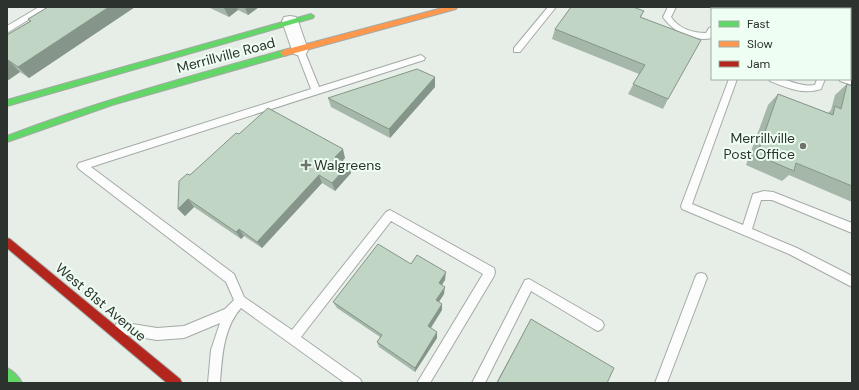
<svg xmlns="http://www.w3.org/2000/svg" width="859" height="390" font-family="'DM Sans',sans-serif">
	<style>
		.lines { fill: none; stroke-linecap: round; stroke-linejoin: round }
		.lane-casing { stroke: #a4aaa5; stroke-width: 2 }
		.street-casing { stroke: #a4aaa5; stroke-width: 2 }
		.fast-casing { stroke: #a4aaa5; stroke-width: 2 }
		.slow-casing { stroke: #a4aaa5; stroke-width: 2 }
		.jam-casing { stroke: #a4aaa5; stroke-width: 2 }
		.lane { fill: #fbfcfb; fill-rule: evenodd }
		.street { fill: #fbfcfb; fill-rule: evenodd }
		.fast { fill: #63d668; fill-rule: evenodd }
		.slow { fill: #ff974d; fill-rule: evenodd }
		.jam { fill: #b3261e; fill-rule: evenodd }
		.wall { fill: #a5b7a9 }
		.shaded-wall { fill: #869589 }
		.building { fill: #c0d5c4; stroke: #869589 }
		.poi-dot { fill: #6d746e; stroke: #effef2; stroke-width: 1.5 }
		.labels { text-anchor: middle; stroke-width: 4; stroke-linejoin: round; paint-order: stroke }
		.street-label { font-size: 14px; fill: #2c322d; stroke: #effef2 }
		.poi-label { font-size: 14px; fill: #2c322d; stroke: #effef2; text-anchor: end }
	</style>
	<rect width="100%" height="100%" fill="#e6eee7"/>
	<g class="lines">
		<g class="lane-casing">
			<path id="lane" d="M39,7h10l-42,26v-7z
				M548,7h8l-36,45h-6v-4z
				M668,7h8l-5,10c8,12 22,16 35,16l3,-5 3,-1v11c-18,4 -39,-6 -49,-21z
				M720,7h8l-1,2h-8z
				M763,7h8l-1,2h-8z
				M850,35l2,1v6l-2,-1z
				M300,47l4,3 15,37 102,-32 4,3 -1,2 -333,107 143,107 10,23 48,33 94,-118 4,-2 104,58 1,4 -1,4 -64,107h-13l66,-109 -92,-53 -90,116 59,42 2,4h-17l-104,-75c-18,20 -19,50 -21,75h-12l3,-33 9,-27 -36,15 -27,2 -37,-6 -4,-2 -2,-4 2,-4 4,-2 37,6 27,-2 41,-17 9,-9 -8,-18 -147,-113 -2,-3 2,-3 232,-74 -15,-39z
				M850,47h2v6h-2z
				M850,78l2,1v6l-12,-4 -1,-2z
				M729,79h8l-45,125 51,21 10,-31 11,-3 9,1 79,31v10l-80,-33h-11l-9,29 45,19 55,28v11l-63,-33 -107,-45 -1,-3z
				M769,79c4,0 9,-1 13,0 12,3 20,8 33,6l2,-6h8l-4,10c-18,6 -34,-1 -51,-8z
				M701,273l4,1 2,4 -40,105h-12l40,-105 2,-4z
				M529,279l73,42 2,4 -2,4 -4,2 -4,-2 -63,-38 -46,92h-13l53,-103z"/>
		</g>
		<g class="street-casing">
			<path id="street" d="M821,7h20l2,2h-20z
				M850,9h2v11h-2z
				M290,16l6,1 2,4 10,29 -2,4 -6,2 -6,-2 -2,-4 -10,-29 2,-4z"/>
		</g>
		<g class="fast-casing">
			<path id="fast" d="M311,14l3,2 -1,2 -306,88v-6z
				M284,50l3,1v4l-175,50 -105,37v-6c91,-35 184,-60 277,-86z
				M7,368c6,3 12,9 15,15h-14z"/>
		</g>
		<g class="slow-casing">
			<path id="slow" d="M446,7h11l-1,2 -172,47 -4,-3 4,-3z"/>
		</g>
		<g class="jam-casing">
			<path id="jam" d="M7,238l3,1 170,140 2,4h-15l-160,-135z"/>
		</g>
		<use href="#lane" class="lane"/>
		<use href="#street" class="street"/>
		<use href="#fast" class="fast"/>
		<use href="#slow" class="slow"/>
		<use href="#jam" class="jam"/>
	</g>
	<path class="wall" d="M48,7h87l-106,71 -9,-6 -13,9v-46l23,-14 -2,-2z
		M208,7h51l-11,8 -10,-5 -9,7z
		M644,11l-3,6 27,82 -5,10 -35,-15 11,-20 -87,-35 3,-10z
		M435,77v10l-45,51 -59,-31 -3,-9z
		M847,84l5,2v116l-63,-27 -7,6 -36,-16 22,-60 10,-11 50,19 3,-3 4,-15z
		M239,134l106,24 -3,3 9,12 -16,18 -13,-8 -60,65 -18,-12 -3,3 -47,-32 -9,9 -7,-7 12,-34z
		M411,264l34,16 -3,5 2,9 -5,8 3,2v6l-11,18 6,10 -22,34 -36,-25 -2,-5 3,-5 -43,-29 -4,-6z
		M531,319l76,64h-111z"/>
	<path class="shaded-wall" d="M109,7h26l-106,71 -11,-11z
		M225,7h12l1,3 -9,7 -5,-9z
		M245,7h14l-11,8z
		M8,60l12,12 -13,9v-20z
		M435,77v10l-45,51 -1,-9z
		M343,149l2,9 -7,7 -3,-8z
		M349,164l2,9 -16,18 -3,-8z
		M319,175l3,8 -60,65 -5,-6z
		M188,199l6,8 -9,9 -7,-7z
		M239,229l5,7 -3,3 -5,-7z
		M446,272l-1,8 -7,10 1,-7z
		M445,287l-1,7 -8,12v-6z
		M442,304v6l-14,22v-6z
		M437,332v6l-22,34v-4z"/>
	<path class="building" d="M48,7h61l-91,60 -10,-7 -1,1v-26l24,-14 -3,-2z
		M571,7h62l11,4 -4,6 61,23 -33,59 -35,-15 12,-19 -90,-36z
		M417,69l18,8 -46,52 -61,-31z
		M847,84l5,2v100l-56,-23 -2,8 -37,-16 21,-61 55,21 2,-9 6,3z
		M268,108l75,41 -8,8 14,7 -17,19 -13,-8 -62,67 -18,-13 -3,3 -48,-33 -10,10 1,-28 8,-7 3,1 46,-42 3,1z
		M378,244l33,20 6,-9 29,17 -7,11 6,4 -9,13 6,4 -14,22 9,6 -22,36 -38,-26 5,-7 -49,-33z
		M531,319l83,49 -7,15h-110z"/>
	<g class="poi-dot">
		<circle cx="803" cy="146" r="4"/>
		<path d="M304 159h4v4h4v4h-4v4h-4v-4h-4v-4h4z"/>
	</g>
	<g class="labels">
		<g class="street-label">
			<text transform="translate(226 55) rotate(-15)" y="5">Merrillville Road</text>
			<text transform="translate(101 302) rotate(40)" y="5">West 81st Avenue</text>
		</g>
		<g class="poi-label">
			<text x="795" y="143">Merrillville<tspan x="795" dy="16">Post Office</tspan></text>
			<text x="314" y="170" text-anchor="start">Walgreens</text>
		</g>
	</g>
	<rect width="859" height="390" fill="none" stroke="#2c322d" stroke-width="16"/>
	<rect x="711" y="8" width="140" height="72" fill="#effef2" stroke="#a1aca3"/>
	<rect x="719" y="21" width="20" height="6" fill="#63d668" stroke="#a1aca3"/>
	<text x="747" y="28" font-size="12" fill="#2c322d">Fast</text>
	<rect x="719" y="41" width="20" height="6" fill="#ff974d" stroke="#a1aca3"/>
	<text x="747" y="48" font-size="12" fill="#2c322d">Slow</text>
	<rect x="719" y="61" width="20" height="6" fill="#b3261e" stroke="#a1aca3"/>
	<text x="747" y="68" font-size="12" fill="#2c322d">Jam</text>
</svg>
